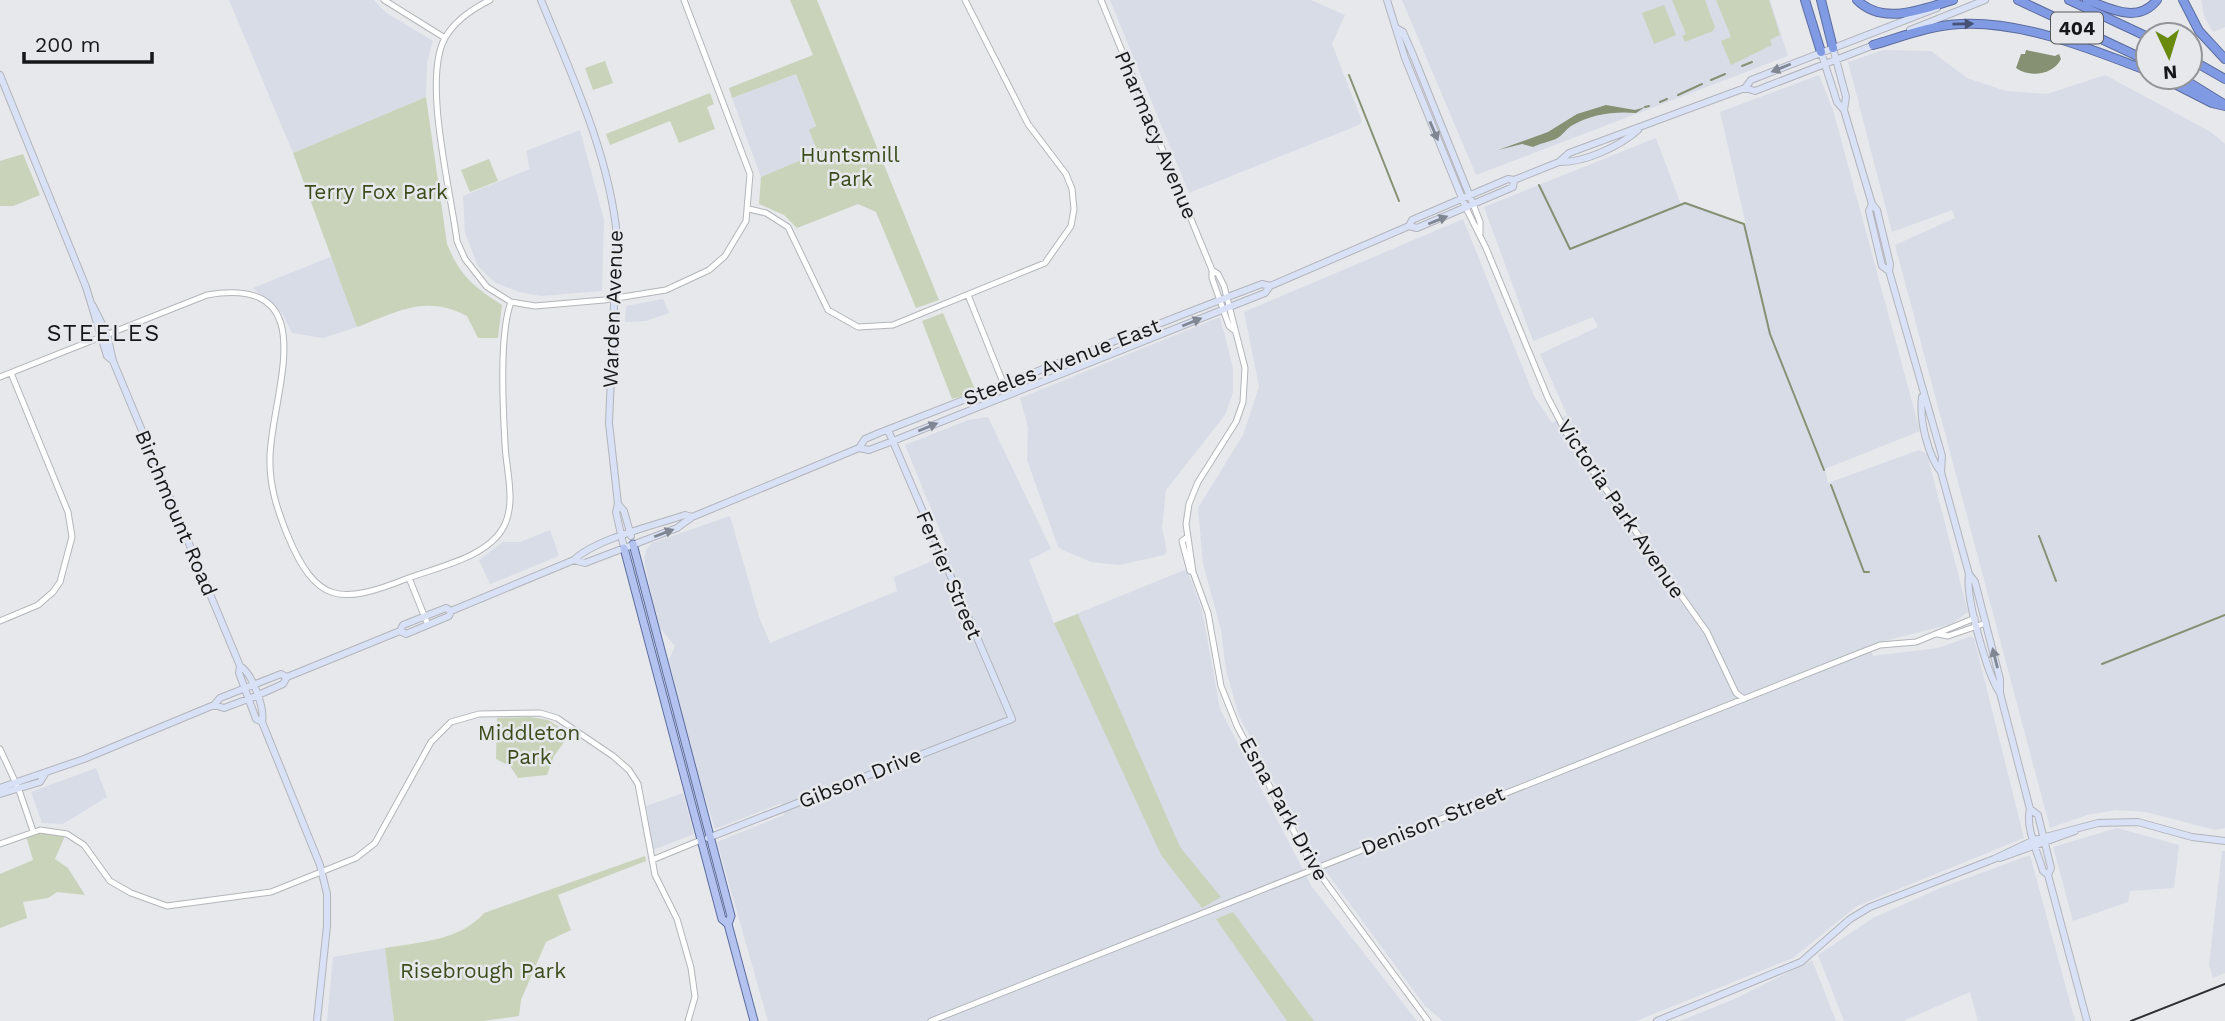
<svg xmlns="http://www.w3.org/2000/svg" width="2225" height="1021" font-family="'Work Sans',sans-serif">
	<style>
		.built { fill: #d7dce7 }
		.green { fill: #c9d3ba }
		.water { fill: #859172 }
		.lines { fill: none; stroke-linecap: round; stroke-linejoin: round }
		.stream { stroke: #859172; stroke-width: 2 }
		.tertiary-casing { stroke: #b3b5b9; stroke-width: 7 }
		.secondary-casing { stroke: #b3b5b9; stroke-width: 8 }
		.primary-casing { stroke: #5c6c9d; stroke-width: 9 }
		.motorway-casing { stroke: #5c6c9d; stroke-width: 10 }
		.tertiary { stroke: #fff; stroke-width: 5 }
		.secondary { stroke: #d9e1f7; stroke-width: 6 }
		.primary { stroke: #b3c2ef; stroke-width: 7 }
		.motorway { stroke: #819ae4; stroke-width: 8 }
		.rail { stroke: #2f3031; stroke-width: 2 }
		.oneway { fill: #465274 }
		.oneway2 { fill: #818693 }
		.labels { text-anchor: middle; stroke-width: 5; stroke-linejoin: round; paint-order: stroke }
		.shield { fill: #e6e8ec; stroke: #545658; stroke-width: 2 }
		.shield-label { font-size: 19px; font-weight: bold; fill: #161718 }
		.street-label { font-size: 21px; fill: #161718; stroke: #e6e8ec }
		.park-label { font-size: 21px; fill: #3b4c1a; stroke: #e6e8ec }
		.neighbourhood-label { font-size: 23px; letter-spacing: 2px; fill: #161718; stroke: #e6e8ec }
	</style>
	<rect width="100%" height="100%" fill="#e6e8ec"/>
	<path class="built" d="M229,0h145l11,12 48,29 -6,22 -1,34 -133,56z
		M1110,0h201l34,15 -13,29 30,77 -3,4 -170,68z
		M1402,0h368l18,56 -312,119z
		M2201,0h24v27l-12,5 -9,-16z
		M1883,50l48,1 36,27 39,13 41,3 58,-19 106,57 14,12v684l-10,2 -69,-18 -30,-2 -29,5 -37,13 -155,-583 60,-27 -3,-8 -60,22 -44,-170z
		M796,74l20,53 -7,3 9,23 -57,24 -29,-79z
		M1819,75l14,35 87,321 -95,38 3,14 91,-33 8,4 41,158 -17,12 -82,21 4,11 65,-8 31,-11 5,1 50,200 -167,68 -64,52 -157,63h-193l-18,-15 -117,-159 -69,-131 -13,-46 -5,-40 -18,-66 -5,-56 45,-73 16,-48 -15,-75 219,-93 71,177 18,27 15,-8 -27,-61 58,-27 -5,-10 -60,24 -49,-134 172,-69 25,67 7,-2 58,22 -26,-113z
		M580,130l24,90 -2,71 -61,5 -22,-4 -25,-10 -16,-16 -7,-18 -6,-15 -2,-37 67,-27 -4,-18z
		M333,256l24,71 -34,11 -31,-5 -10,-20 -29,-25z
		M663,299l6,14 -23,8 -21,1 1,-16z
		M1220,317l13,51v25l-8,22 -59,75 -4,38 5,23 -3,4 -45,10 -28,-3 -26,-11 -7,-4 -31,-87 1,-32 -8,-30z
		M988,417l63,132 -22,11 25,63 133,-54 15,41 18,99 92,178 105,134h-649l-51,-179 67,-27 -2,-12 -67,26 -21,-66 -25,-103 6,-14 -17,-20 -14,-66 2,-10 6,-7 78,-27 29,101 11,26 127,-52 -3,-14 36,-15 17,-14 -42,-103 63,-25z
		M550,530l9,26 -69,28 -11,-24 24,-18h17z
		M96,768l11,29 -44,27 -21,-1 -11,-31z
		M683,793l11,41 -41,16 -7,-44z
		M2117,828l62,17 -5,43 -44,3 -2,11 -55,19 -20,-74z
		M2222,851h3v122l-12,5 -4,-13z
		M2030,855l45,166h-97l-8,-29 -67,29h-59l-26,-66 55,-37 67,-30z
		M385,948l9,73h-67l6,-64z
		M1812,960l24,61h-156l57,-23z"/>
	<path class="green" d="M790,0h27l122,300 -23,8 -40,-96 -18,-8 -61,24 -13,-13 -25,-11 2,-27 57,-24 -9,-23 7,-4 -20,-52 -64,24 -3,-10 84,-33z
		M1672,0h33l10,27 -2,4 -28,11 -3,-6 4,-2z
		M1716,0h53l11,35 -10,5 2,5 -41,20 -10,-24 10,-4z
		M1664,5l12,30 -22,9 -12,-31z
		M605,61l8,22 -20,7 -8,-22z
		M710,93l4,11 -7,3 8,22 -36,14 -9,-22 -60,24 -4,-11z
		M426,97l21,147c13,32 27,43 55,61l-4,33h-20l-11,-22c-42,-22 -70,-4 -110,11l-64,-174z
		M23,154l17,41 -27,11h-13v-45z
		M489,159l9,22 -28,11 -9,-22z
		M943,313l33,79 -24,7 -30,-78z
		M1078,614l102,233 41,50 -19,11 -41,-53 -107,-232z
		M530,717l18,3 22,14 -16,22 -7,19 -29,3 -8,-12 -14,-7 1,-41z
		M47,832l18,4 -10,23 13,9 17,27 -28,-3 -9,6 -25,4 4,16 -27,10v-54l33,-14 -7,-24z
		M645,856l1,5 -88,34 13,35 -25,12 -25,58 -2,16 -36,5h-89l-9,-73c34,-6 75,-7 99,-35z
		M1233,912l81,109h-27l-71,-102z"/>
	<path class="water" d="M2026,50l29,6 4,-2 2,5c-8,16 -31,19 -45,9l5,-14h4z
		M1606,105l29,5 10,-3 -9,6c-21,-2 -45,1 -65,13 -6,4 -10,12 -18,14 -8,3 -12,3 -20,7l-11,-3 -24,6 50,-18 29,-18z"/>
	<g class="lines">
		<path class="stream" d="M1742,66l10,-4
			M1349,75l50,126
			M1711,80l14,-6
			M1678,95l24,-11
			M1660,102l7,-3
			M1645,107l4,-1
			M1539,185l31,64 115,-46 59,21 26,110 54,136
			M1831,485l33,87h5
			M2039,536l17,45
			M2102,664l123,-49"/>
		<g class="tertiary-casing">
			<path id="tertiary" d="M384,0l61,38
				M490,0c-18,9 -35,20 -45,38 -23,41 6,154 12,203l8,18 22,28 24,15 24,4 69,-6 62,-10 43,-20 16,-14 21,-35 4,-47 -66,-174
				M1101,0l111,270 6,4 6,12 21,82 -2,34 -7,20 -38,60 -9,22 -3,20 7,48 15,41 13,73 16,40 73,135 118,160
				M1473,204l7,18v12
				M1466,208l20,40 62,150 20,38 139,196 29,61 8,6
				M749,209l17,4 22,14 40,83 30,17 35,-2 152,-62 26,-37 3,-17 -2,-20 -6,-15 -38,-50 -63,-124
				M1212,270v8l17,48 5,4
				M968,295l40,100
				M0,377l207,-82c120,-21 64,100 63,162 -1,28 7,52 17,77 29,70 53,71 119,45 31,-12 80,-21 97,-51 14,-25 3,-57 2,-84 -2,-36 -6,-110 6,-142
				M1186,538l-4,3 8,30 3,1
				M409,578l19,47
				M0,621l38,-16 15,-13 7,-10 12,-45 -4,-25 -57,-139
				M1938,634l10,2 38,-13
				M0,749l19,41 14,41
				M0,844l40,-14 27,4 17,11 26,36 21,12 36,13 104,-14 85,-34 19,-15 56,-101 20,-20 28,-8 61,-1 17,5 56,38 16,14 9,14 17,91 22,44 14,49 4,29 -7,24
				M652,860l49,-20
				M931,1021l931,-369 18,-7 36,-3 59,-24"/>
		</g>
		<g class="secondary-casing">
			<path id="secondary" d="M541,0c31,76 68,154 76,236l-8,187 9,81 -2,8 8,36
				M1387,0l18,58 61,150
				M1398,29l5,3 10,23 60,149
				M1910,30l75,-30
				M1833,48l13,49 -2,13 28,94 5,6 13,54 -1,7 53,185 -1,16 28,102c-4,22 18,100 31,119
				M1821,52l16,50 7,8
				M0,75l86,212 21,69 6,5 127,305 -1,7 17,46 6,3
				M1745,88l10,3 119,-46
				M1559,162c25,1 61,-16 79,-32
				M1872,204l-3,7 13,55 7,5
				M1409,226l8,2 96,-41 1,-7
				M93,306l14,28 6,27
				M1922,397c-3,22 6,59 19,75
				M859,448l6,-9 14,-6 354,-138 29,-11 8,2
				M618,504l6,7 7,25
				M574,560l11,3 92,-35 15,-11
				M1969,574l6,8 25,97v14l30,116c-5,18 8,44 13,62l5,4
				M400,631l3,-6 43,-17 5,3
				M240,666c12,7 25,42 22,56l58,143 7,29v32l-10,95
				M214,705l10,3 32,-12 27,-12 4,-7 113,-46 6,3 43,-18 2,-5 123,-51c21,-21 82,-35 111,-45l7,2 167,-69 10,2 24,-9 344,-137 28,-11 5,-7 139,-60 3,-6 96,-41 6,1 45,-18 10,-9 176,-65 6,-8 186,-72
				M0,788l84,-29 130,-54 6,-7 61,-24 6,3
				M0,794l40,-12 5,-8
				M2030,809l8,6 13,53 -3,7 39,146
				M708,838l304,-119 -124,-289
				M2000,858l75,-27
				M1657,1021l144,-59 49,-43 20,-12 124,-48 40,-19 64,-17 40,-1 54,15 33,4"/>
		</g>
		<g class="primary-casing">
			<path id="primary" d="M633,544l98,372 -3,8
				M624,548l98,371 6,5 26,97"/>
		</g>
		<g class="motorway-casing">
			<path id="motorway" d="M1805,0l16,52
				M1821,0l12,48
				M1857,0c26,26 65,9 96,0
				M2018,0l130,61
				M2069,0l79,37
				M2087,0c24,9 51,24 70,0
				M2183,0l16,31 26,28
				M1873,45c28,-8 58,-20 88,-21 62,-3 130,25 187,47
				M2190,59l35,20
				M2161,77l51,26 13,3
				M2180,77l42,26"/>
		</g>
		<use href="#tertiary" class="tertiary"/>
		<use href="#secondary" class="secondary"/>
		<use href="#primary" class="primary"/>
		<use href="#motorway" class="motorway"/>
		<path class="rail" d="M2131,1021l94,-37"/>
	</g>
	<defs><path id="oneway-solid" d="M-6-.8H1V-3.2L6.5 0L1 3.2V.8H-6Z" transform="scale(1.75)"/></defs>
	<use class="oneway" href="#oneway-solid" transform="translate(1963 24) rotate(-1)"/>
	<g class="oneway2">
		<use href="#oneway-solid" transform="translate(1781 68) rotate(158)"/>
		<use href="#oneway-solid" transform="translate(1434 131) rotate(67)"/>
		<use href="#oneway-solid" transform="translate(1438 220) rotate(-22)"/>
		<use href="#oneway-solid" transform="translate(1192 322) rotate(-22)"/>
		<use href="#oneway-solid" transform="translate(928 427) rotate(-22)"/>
		<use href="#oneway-solid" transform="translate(664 533) rotate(-21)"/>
		<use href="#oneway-solid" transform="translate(1995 658) rotate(-104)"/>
	</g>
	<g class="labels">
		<rect class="shield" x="2051" y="12.5" width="52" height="31" rx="5"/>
		<g class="shield-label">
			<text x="2077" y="35">404</text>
		</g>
		<g class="street-label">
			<text transform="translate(1156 135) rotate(67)" y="7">Pharmacy Avenue</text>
			<text transform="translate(613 309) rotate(-88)" y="7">Warden Avenue</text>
			<text transform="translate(1062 362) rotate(-21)" y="7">Steeles Avenue East</text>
			<text transform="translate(1621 509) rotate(56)" y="7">Victoria Park Avenue</text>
			<text transform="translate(176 513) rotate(67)" y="7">Birchmount Road</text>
			<text transform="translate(949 575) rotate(67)" y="7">Ferrier Street</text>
			<text transform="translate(860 778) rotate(-22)" y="7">Gibson Drive</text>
			<text transform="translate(1284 809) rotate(61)" y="7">Esna Park Drive</text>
			<text transform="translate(1433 821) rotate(-22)" y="7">Denison Street</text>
		</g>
		<g class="park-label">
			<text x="850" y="162">Huntsmill<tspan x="850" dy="24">Park</tspan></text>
			<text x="376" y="199">Terry Fox Park</text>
			<text x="529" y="740">Middleton<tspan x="529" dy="24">Park</tspan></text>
			<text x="483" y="978">Risebrough Park</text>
		</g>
		<g class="neighbourhood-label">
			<text x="104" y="341">STEELES</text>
		</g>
	</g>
	<g transform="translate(2169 56) rotate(176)"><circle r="33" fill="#e6e8ec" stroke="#939497" stroke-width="2"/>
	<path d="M0-5L12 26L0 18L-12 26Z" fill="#698a0d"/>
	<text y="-10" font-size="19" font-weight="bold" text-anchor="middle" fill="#161718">N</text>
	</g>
	<path d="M24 52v10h128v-10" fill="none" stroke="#161718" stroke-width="3.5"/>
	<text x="35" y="52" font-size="21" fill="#161718" stroke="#e6e8ec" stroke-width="5" paint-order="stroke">200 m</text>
</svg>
